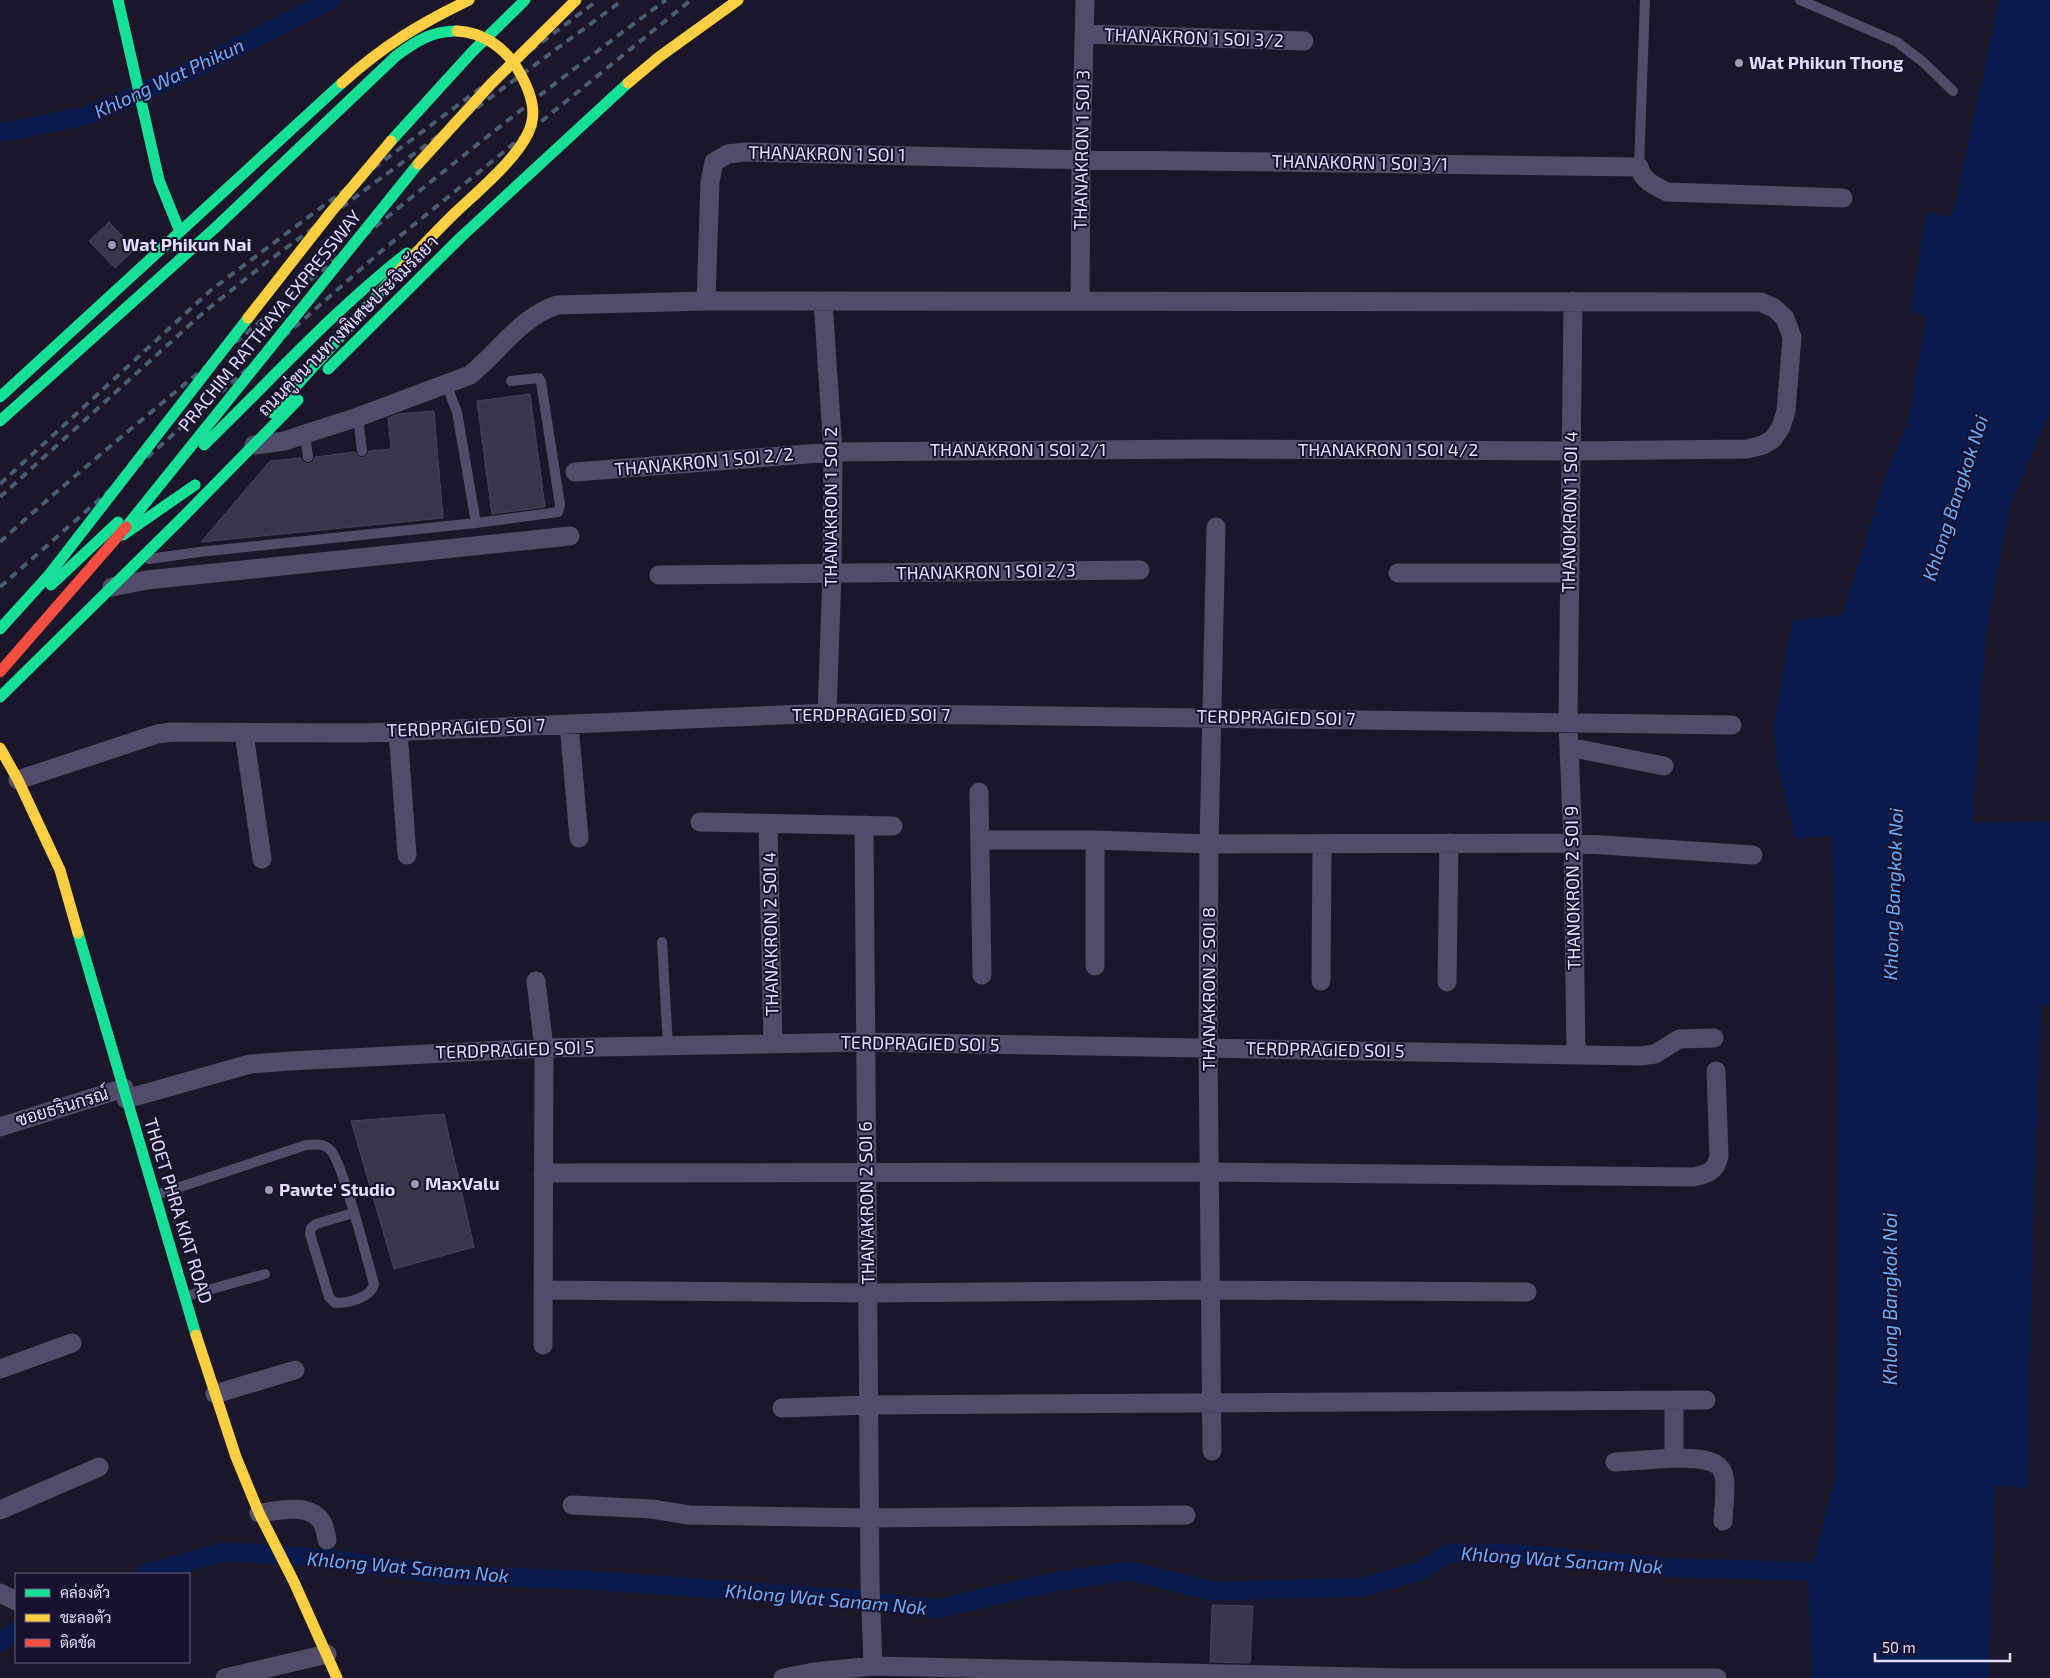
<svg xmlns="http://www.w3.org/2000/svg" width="2050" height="1678" font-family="'Exo 2',Sarabun,sans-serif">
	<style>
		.water { fill: #091b4d }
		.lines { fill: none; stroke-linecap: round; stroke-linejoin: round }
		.canal { stroke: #091b4d; stroke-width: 19 }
		.building { fill: #3b3649; stroke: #49425b }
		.lane { stroke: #504c69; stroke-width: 10 }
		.street { stroke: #504c69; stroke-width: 19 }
		.fast { stroke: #16e098; stroke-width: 11 }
		.slow { stroke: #ffcf43; stroke-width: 11 }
		.rail { stroke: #4a5b72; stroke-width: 4; stroke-dasharray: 8 6; stroke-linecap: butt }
		.fast-bridge { stroke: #16e098; stroke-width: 11 }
		.slow-bridge { stroke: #ffcf43; stroke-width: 11 }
		.jam-bridge { stroke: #f24e42; stroke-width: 11 }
		.poi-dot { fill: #9f98b4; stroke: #18102f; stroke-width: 2 }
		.labels { text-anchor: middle; stroke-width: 4; stroke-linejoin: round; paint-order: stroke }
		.street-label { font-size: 18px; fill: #e5deff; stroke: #18102f }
		.poi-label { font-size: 18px; font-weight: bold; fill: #e5deff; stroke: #18102f; text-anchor: start }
		.water-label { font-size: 19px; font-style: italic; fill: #6cadff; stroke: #18102f }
	</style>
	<rect width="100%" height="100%" fill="#1c1728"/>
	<path class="water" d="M1999,0h51v412l-40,94 -24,128 -14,189 78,-2v184h-9l-9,246 -4,237 -33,-2 -6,192h-177l-4,-97 28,-106 2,-363 -6,-276 -37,3 -18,-75 -4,-36 19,-108 50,-5 46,-147 20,-47 18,-105 -16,-4 16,-100 26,5z"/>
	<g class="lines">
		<path class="canal" d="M0,133l86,-17 106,-46 139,-70
			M145,1574l78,-22 27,1 80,6 119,16 138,5 267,19 82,10 122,-28 70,-10 86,20 148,-4 58,-16 29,-18 71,1 157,14 159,4
			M0,1642l16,-11"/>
	</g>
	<path class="building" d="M109,222l26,27 -20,19 -26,-27z
		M530,394l15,113 -53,7 -15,-113z
		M434,411l9,107 -242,24 69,-81 31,-3 2,4 5,2 5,-2 2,-5 40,-5 4,5 4,1 5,-4 1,-3 22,-2 -3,-31 10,-4z
		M444,1114l30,133 -80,22 -43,-148z
		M1212,1605l41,1 -3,57 -40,-1z"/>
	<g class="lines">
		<path class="lane" d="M1800,0l97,42 26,20 30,29
			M1639,167l6,-167
			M446,384l11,28 19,111
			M358,417l4,34
			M305,434l3,23
			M149,559l50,-7 277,-29 82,-11 2,-7 -19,-123 -2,-4 -28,3
			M662,942l6,104
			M156,1195l150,-50c10,-1 18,-2 25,6 11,10 37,112 43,133 -3,14 -26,19 -39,19l-6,-6 -19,-63 1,-6 5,-4 37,-11
			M187,1296l78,-22"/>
		<path class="street" d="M1085,34l219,7
			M1080,300l1,-140 4,-160
			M706,301l4,-119 4,-20 14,-8 17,-2 293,7 601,8c3,13 16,19 28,25l176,6
			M823,301l10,151 -1,122 -5,139
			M1573,301l-5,422 5,120 3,211
			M254,445l31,-4 20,-7 53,-17 112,-42c30,-24 49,-57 87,-70l149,-4 1055,1 13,6 11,10 7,19 -6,74 -5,16 -8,12 -10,6 -16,4 -176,2 -367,-2 -371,3 -258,20
			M1398,573h171
			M659,575l481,-5
			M112,587l35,-7 423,-44
			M569,724l10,114
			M398,731l9,124
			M244,733l18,126
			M1569,747l95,19
			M18,780l139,-46 15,-2 192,1 463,-20 905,12
			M979,792l3,183
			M700,822l193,4
			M768,824l5,220
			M864,825l6,757 3,84
			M981,840h114l114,4 364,-1 180,12
			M1095,840v126
			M536,981l8,67 -1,297
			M1321,981l1,-137
			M1447,982l2,-139
			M126,1099l124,-35 40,-3 254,-13 321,-6 775,14 15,-2 24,-15 35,-1
			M0,1127l124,-39
			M543,1173l666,-1 484,5c14,-3 23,-5 26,-21l-3,-85
			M543,1290l325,3 343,-3 316,2
			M0,1369l72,-26
			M215,1394l80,-24
			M1674,1400v58c59,0 52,11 49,63
			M782,1408l87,-3 837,-5
			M1212,1451l-4,-403 1,-204 7,-317
			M1615,1462l59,-4
			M572,1505l80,4 37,6 180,3 317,-3
			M0,1510l99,-43
			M259,1513c19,-2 52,-12 64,11 2,4 3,11 4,16
			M0,1593l16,8
			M225,1678l102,-24
			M783,1678l31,-6 59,-6 532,12h312"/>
		<path class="fast" d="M118,0l41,180 21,52
			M328,369l132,-131 168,-155
			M0,397l342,-314
			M0,421l215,-193
			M204,445c67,-65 129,-134 203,-192
			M123,535l72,-50
			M51,585l67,-63
			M0,697l181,-178 117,-119
			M78,933l118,402"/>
		<path class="slow" d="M342,83c41,-37 77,-59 127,-83
			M628,83l31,-26 79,-57
			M0,748l18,32 42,90 18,63
			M196,1335l40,122 23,56 35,69 43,96"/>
		<path class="rail" d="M0,484l211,-194 387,-290
			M0,497l204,-185 63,-50 356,-262
			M0,542c85,-77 175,-149 263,-223 132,-109 265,-218 403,-319
			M0,587l379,-334 312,-253"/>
		<path class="fast-bridge" d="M391,141l82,-90 52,-51
			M215,228l181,-172c20,-15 36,-25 61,-25
			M272,413l127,-142
			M126,527l292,-363
			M0,629l48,-53 200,-258"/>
		<path class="slow-bridge" d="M418,164l73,-80 85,-84
			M399,271c19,-20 38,-41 58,-60 22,-21 70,-60 75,-90 4,-18 -6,-38 -15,-53 -13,-21 -35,-36 -60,-37
			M248,318l83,-106 60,-71"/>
		<path class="jam-bridge" d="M0,672l126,-145"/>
	</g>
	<g class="poi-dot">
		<circle cx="1739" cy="63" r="5"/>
		<circle cx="112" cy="245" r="5"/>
		<circle cx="415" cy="1184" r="5"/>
		<circle cx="269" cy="1190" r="5"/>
	</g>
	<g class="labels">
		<g class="street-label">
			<text transform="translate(1194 38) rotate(2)" y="6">THANAKRON 1 SOI 3/2</text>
			<text transform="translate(1082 150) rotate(-89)" y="6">THANAKRON 1 SOI 3</text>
			<text transform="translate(827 154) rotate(1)" y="6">THANAKRON 1 SOI 1</text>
			<text transform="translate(1360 163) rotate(1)" y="6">THANAKORN 1 SOI 3/1</text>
			<text transform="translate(270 321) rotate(-51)" y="6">PRACHIM RATTHAYA EXPRESSWAY</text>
			<text transform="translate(348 326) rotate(-45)" y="6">ถนนคู่ขนานทางพิเศษประจิมรัถยา</text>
			<text x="1018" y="456">THANAKRON 1 SOI 2/1</text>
			<text x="1388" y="456">THANAKRON 1 SOI 4/2</text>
			<text transform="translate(704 462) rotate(-5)" y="6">THANAKRON 1 SOI 2/2</text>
			<text transform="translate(831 507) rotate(-90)" y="6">THANAKRON 1 SOI 2</text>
			<text transform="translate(1570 512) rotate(-89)" y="6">THANOKRON 1 SOI 4</text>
			<text transform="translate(986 572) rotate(-1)" y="6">THANAKRON 1 SOI 2/3</text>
			<text x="871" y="721">TERDPRAGIED SOI 7</text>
			<text transform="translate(1276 718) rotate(1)" y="6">TERDPRAGIED SOI 7</text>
			<text transform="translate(466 728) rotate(-2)" y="6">TERDPRAGIED SOI 7</text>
			<text transform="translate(1573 888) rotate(-91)" y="6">THANOKRON 2 SOI 9</text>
			<text transform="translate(771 934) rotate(-91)" y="6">THANAKRON 2 SOI 4</text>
			<text transform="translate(1209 989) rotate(-90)" y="6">THANAKRON 2 SOI 8</text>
			<text transform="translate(920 1044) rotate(1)" y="6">TERDPRAGIED SOI 5</text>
			<text transform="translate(515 1050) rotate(-2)" y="6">TERDPRAGIED SOI 5</text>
			<text transform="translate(1325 1050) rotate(1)" y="6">TERDPRAGIED SOI 5</text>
			<text transform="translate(62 1107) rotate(-17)" y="6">ซอยธรินกรณ์</text>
			<text transform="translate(867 1203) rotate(-91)" y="6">THANAKRON 2 SOI 6</text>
			<text transform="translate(178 1211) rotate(73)" y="6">THOET PHRA KIAT ROAD</text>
		</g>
		<g class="poi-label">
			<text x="1749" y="69">Wat Phikun Thong</text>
			<text x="122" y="251">Wat Phikun Nai</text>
			<text x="425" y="1190">MaxValu</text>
			<text x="279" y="1196">Pawte' Studio</text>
		</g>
		<g class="water-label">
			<text transform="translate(169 78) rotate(-25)" y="7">Khlong Wat Phikun</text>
			<text transform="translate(1955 498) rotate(-72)" y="7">Khlong Bangkok Noi</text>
			<text transform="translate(1893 894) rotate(-88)" y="7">Khlong Bangkok Noi</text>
			<text transform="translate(1890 1299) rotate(-90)" y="7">Khlong Bangkok Noi</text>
			<text transform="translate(1562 1560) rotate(4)" y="7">Khlong Wat Sanam Nok</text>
			<text transform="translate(408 1567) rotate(5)" y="7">Khlong Wat Sanam Nok</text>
			<text transform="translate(826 1599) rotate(5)" y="7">Khlong Wat Sanam Nok</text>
		</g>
	</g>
	<rect x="15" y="1573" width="175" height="90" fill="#18102f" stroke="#6a6282"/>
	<rect x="25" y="1589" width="25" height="8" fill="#16e098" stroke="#6a6282"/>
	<text x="60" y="1598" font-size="15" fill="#e5deff">คล่องตัว</text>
	<rect x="25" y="1614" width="25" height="8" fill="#ffcf43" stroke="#6a6282"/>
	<text x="60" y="1623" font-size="15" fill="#e5deff">ชะลอตัว</text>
	<rect x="25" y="1639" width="25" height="8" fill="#f24e42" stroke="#6a6282"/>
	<text x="60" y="1648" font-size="15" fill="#e5deff">ติดขัด</text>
	<path d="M1875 1653v8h135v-8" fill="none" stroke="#e5deff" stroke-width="2.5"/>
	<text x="1882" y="1653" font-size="15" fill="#e5deff" stroke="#18102f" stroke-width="4" paint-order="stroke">50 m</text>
</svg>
